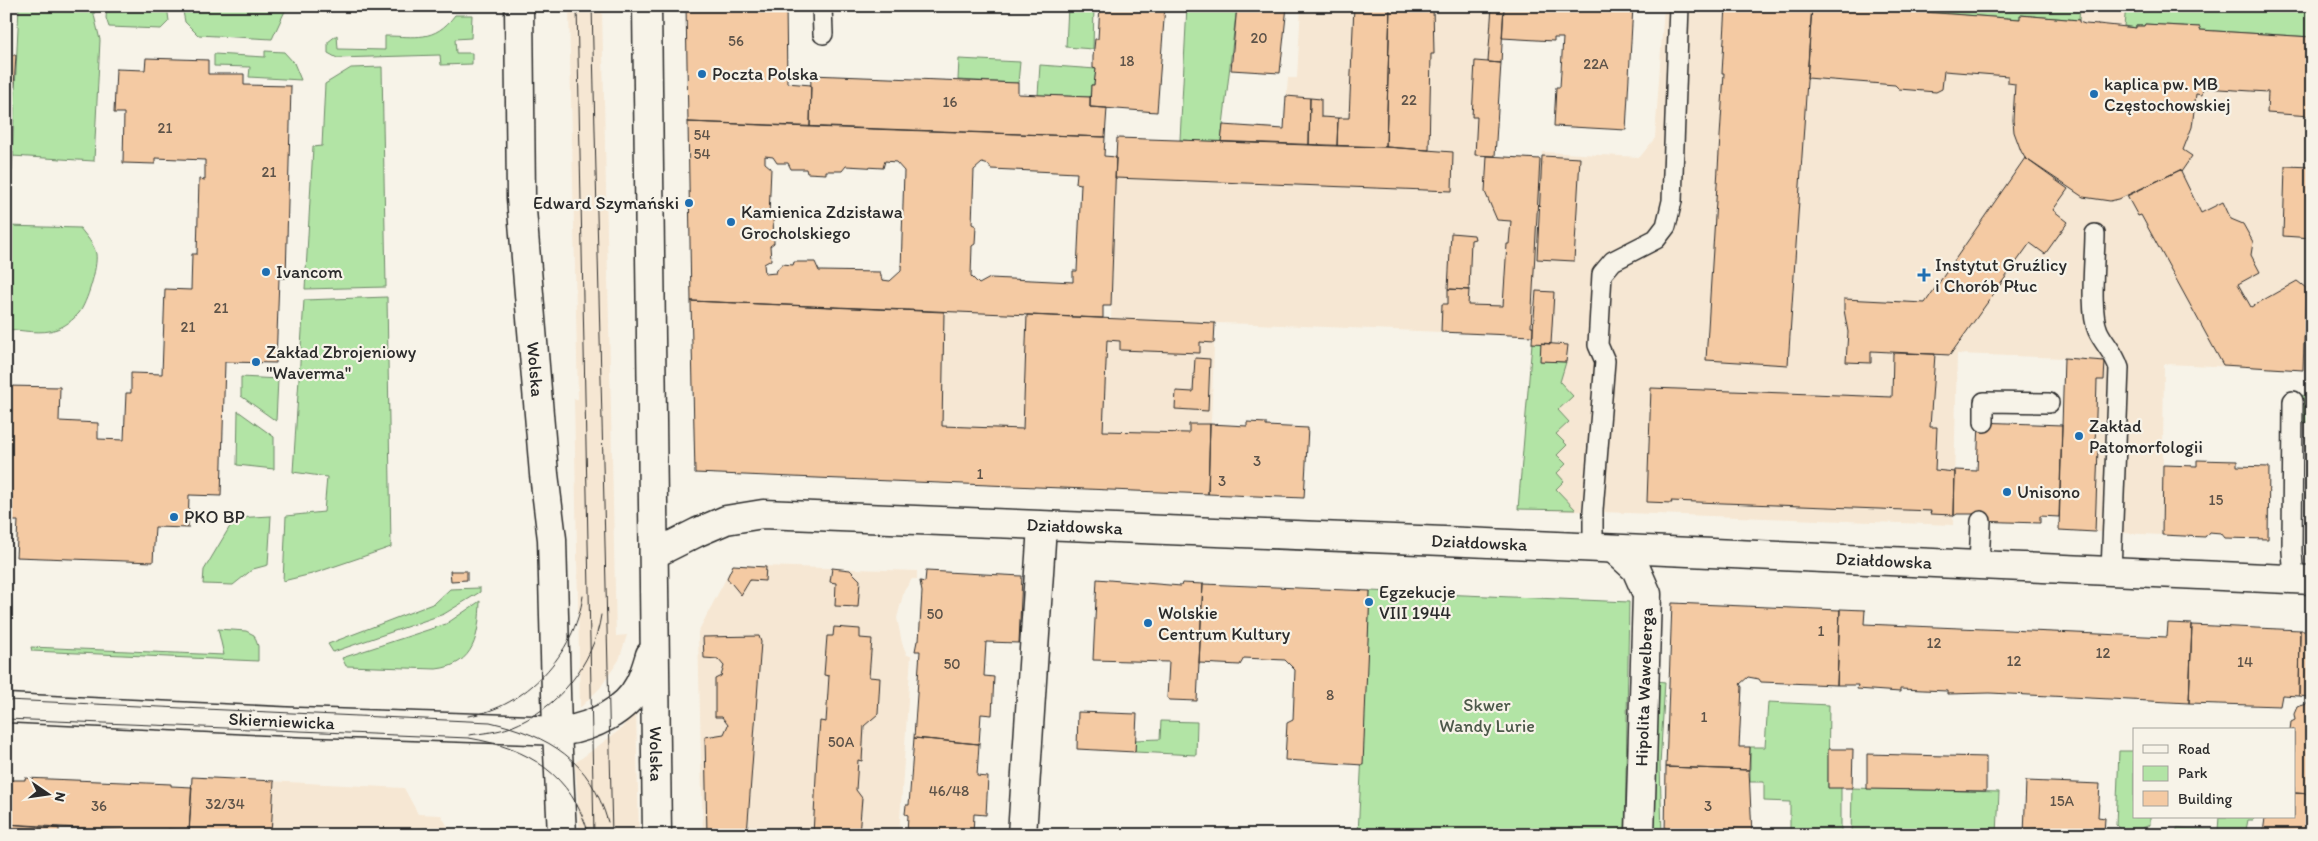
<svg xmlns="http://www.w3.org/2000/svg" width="2318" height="841" font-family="Itim,sans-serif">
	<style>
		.built { fill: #f6e7d3 }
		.green { fill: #b2e4a5; stroke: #6e8868 }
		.building { fill: #f4caa3; stroke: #2b2b2b; fill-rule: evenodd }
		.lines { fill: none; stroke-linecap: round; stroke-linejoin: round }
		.lane-casing { stroke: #2b2b2b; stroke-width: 22 }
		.street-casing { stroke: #2b2b2b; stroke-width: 31 }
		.secondary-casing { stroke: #2b2b2b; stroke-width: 31 }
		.lane { stroke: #f7f3e8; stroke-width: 19 }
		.street { stroke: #f7f3e8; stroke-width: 28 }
		.secondary { stroke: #f7f3e8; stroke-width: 28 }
		.tram { stroke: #2b2b2b; stroke-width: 1 }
		.poi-dot { fill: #1f6fb2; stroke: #f7f3e8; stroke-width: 2 }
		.labels { text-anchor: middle; stroke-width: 4.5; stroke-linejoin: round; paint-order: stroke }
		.number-label { font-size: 15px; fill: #5d5349 }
		.poi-label { font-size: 18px; fill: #2b2b2b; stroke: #f7f3e8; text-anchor: start }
		.street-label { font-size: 18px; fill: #2b2b2b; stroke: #f7f3e8 }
		.park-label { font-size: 18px; fill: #4d594a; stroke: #f7f3e8 }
	</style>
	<rect width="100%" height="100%" fill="#f7f3e8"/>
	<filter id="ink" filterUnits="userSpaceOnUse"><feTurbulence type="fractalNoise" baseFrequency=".02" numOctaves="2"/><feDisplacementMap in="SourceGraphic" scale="10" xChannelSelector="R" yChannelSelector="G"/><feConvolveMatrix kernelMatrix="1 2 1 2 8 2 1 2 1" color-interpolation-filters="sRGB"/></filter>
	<g filter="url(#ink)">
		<path class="built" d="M1301,6h203l-9,150 47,3v-7l98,5 15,-19 9,-132h648v364l-148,-6 -2,171 -103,-5 5,-172 -107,-4 -4,171 -435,-16 14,-173 -276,-12 -41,-1 -7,171 -513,-21 -4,-172 420,17 6,-180 104,4 2,-17 61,4 4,-51h9z
			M569,10h33l14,626 11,-1 -8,25 -19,28 -20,20 -6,-309h4z
			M733,565l184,6v8h-5l-8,12 -7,27 5,25 5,12h4l-12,180h-196l-5,-203z
			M636,709l3,126h-59l-5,-72 46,-34z
			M192,777l212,11 14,26 23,1 12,20h-264v-4l-21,-2v4l-162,-9v-44h18l1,-2 146,6v2l20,1z"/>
		<path class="green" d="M19,6h75v9l6,25 -6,121 -82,-5z
			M107,6h60l2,15 -8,8 -52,-2 -3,-9z
			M182,6h102l1,5 -13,28 -74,-4 -13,-13z
			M1068,6h26l-1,43 -27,-2z
			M1187,6h50l-16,136 -41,-2z
			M1841,6h239l-1,14 -58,-5 -1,4z
			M2126,6h186v31l-112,-7 -1,-3 -54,-3 -1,2h-8v2l-12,-2z
			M455,15h17l-1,23 -16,1 1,14h16v11l-31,1 -1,-10 -103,3 -9,-5v-11l9,-7 1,14 47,1v-14c31,0 49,7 70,-21z
			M265,51l19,1 10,11 7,17 -52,-3 1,-10 -36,-1v-12l51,3z
			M959,59l61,3 -2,21 -60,-3z
			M1040,65l56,4 -2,16h-3l-1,12 -52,-2z
			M382,67l4,220 -81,2 8,-142 9,-1 3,-62 26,-16z
			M7,226l73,2c6,8 14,16 16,26 2,13 -9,49 -17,59 -6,7 -14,13 -22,16 -15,6 -36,1 -51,0z
			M387,297l4,250 -79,27 -29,7 3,-65 38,-4 3,-35 -34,-5 11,-172z
			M1532,343h9v18l25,1 -6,20 13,14 -15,14 11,12 -13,12 11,11 -10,10 9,9 -9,9 7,8 -8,8 20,21 -58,-1z
			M241,377l37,2 -2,42 -35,-25z
			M2302,395l10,4v22l-10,2z
			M238,411l36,26v32l-37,-4z
			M271,516l-3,49 -15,4 -20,16 -30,-1 1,-14 31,-52z
			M480,588v4l-36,22 -111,38 -5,-8 107,-41 15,-14z
			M1370,591l259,11 -4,233h-267z
			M480,601c-1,34 -5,64 -44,68l-90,-3 -4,-8 104,-34z
			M218,629l28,2 8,4 4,11v15l-226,-10 -1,-4 193,8z
			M1657,681l8,1 -5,83 2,70h-7l-3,-5z
			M1768,702l61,3 -1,82h13v48h-51v-33l-26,-1v-19h-14v-35h15z
			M1161,721l36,1 -1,33 -61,-3v-12l25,-1z
			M2119,751h15v66h16v8l-24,10 -10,-10z
			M1852,788l147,4 -2,43h-146z
			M2219,817h35l-1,3h-5l-3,15h-68v-7l41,2z"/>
		<path class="building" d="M686,6h100l1,77 24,2 -1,42 -122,-5z
			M1100,6h65l-8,106 -67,-5 1,-22h3l2,-16 -3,-1v-11l2,-18h3z
			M1237,6h50l-7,67 -49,-3z
			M1354,6h36l-4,141 -49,-1 1,-28h11z
			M1390,6h43l1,48h-3l-2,96 -43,-3z
			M1492,6h12l-3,57 -13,-1z
			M1504,6h129l-7,124 -72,-4 2,-39h4l3,-49h-9v3l-52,-3z
			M1726,6h86l-24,359 -82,-5 18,-287h-2z
			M1812,6h29l179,13v-4l59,5v2l6,2 13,1v-1l38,4v-2h8l1,-2 55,3v3l112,7v85l-1,-6 -44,-3 1,-21 -65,-4 -1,7 -6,-1 -4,33 -9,23 9,6 -11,16 -1,-2 -61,29 -9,2 -27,-4 -58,-39 -4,-7 -7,-19 -1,-12 2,-36 -7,-1v-7l-64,-5 -2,18 -6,3 -37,-3 -4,-4 -88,-7z
			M6,55h10l-2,32h-8z
			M146,58l62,2v14h36v11l47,1 -5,192h-7l-3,85 -51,-1 -4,134 -32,-1 -1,33 -33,-1 -2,35 -137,-5 2,-36h-12v-135l54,1 -1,34 39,2v16l26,1 2,-47h5v-20l31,1 3,-85 26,1 1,-36h5l2,-75 6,1v-20l-50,-2v6l-32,-1 1,-50h-10l2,-44 29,1z
			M1475,61l26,2 -6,93 -20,-1 2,-38h-5z
			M811,75l207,8v11l72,3v10l17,1 -2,29 -295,-10z
			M1286,96l24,2 -1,47 -88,-3 2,-17 61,4z
			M1310,98l11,1v18l17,1 -1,28 -28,-1z
			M688,122l417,15 -1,19 12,1 -5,149h-8v12l-412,-17zM765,156l8,1 4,6h11l3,6h15l1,4 19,1v-3h16l4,-5 37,2 2,-7 11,1 8,9 -3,100 -11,10 -8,-1 -2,-8 -61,-1 -4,-9h-21l-1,3 -11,-1 -5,6 -1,3 -11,1 -1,-10 7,-4 -1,-14 4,-3 -1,-26 -4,-1 2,-48 -6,-5zM982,163l7,2 2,4 86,4 -1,10 5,1 -4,87h-4v11l-83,-4 -11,6 -8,-8 1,-30 3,-2 1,-18 -4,-2 2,-54z
			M1117,138l269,9 67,5 -1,39 -337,-13z
			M6,152h7l-1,19h-6z
			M1487,156l53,3 -9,168h2v9l-92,-4 1,-28h6v-15l21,1 -1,15 35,1 4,-62h2l2,-23 -14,-1 -12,-28z
			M1542,156l38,2 -6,103 -37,-2z
			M2025,158l43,31 -15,21 15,12 -23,32 -15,-11 -80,112 -79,-4v12l-25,-1 2,-30 -4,-22v-11l81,4z
			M2285,166l27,1v71l-29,-2z
			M2180,170l21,43 22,-11 8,17 12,5 10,18 -2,13 9,17 -22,12 13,23 46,-26 9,7 -3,82 -80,-5 -82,-150 -3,1 -11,-20z
			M1451,233l23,2 1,4 -4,1 -2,50 -21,-1z
			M1536,291l18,1 -3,52 -19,-1z
			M691,301l253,11 -2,114 81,3 4,-114 188,8 -1,20 -14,-1v11l-80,-3v-9l-13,-1 -4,91 86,2v-9h21l-2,70 -513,-21z
			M1541,343l27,2 -2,17 -26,-1z
			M1893,353l42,1 -5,73h7l-2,43 20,2 -1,43 -24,-1 1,-3 -260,-10 1,2 -25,-1 4,-114 241,9z
			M1195,358l15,1 -2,52 -33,-2 1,-18 17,1z
			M2064,358l41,3 -1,19h-7l-2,68h3l-3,84 -36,-2z
			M1247,422l19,1v3l42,2 -4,70 -96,-4 2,-70 37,2z
			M1979,422l83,3 -3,92 -19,-1v7l-65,-2v-7h-18l-3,2 1,-46 22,1z
			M2197,460l40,1v5l32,1 -1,72 -43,-1 -4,-5 -12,-1 -4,5 -43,-2 1,-70 34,1z
			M733,565l33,2 -1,14 -15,-1 -9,15 -14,-17z
			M832,568l18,2 10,10 -2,27 -23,-1 1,-23 -6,-1z
			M450,571h17v9l-16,1z
			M926,571l96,5 -3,67 -33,-1 -2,34 10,1 -2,38 -11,-1 -2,30 -65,-6 6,-87h-5l2,-10h2l3,-49 -2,-11 5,1z
			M1097,579l84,7 1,-3 21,1 -6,117 -27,-1 -3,-2 2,-36 -76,-2z
			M1203,584l167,7 -7,174 -78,-5 2,-37 6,-3 2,-50 -10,-10 -41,-2 -4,7 -41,-2z
			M1672,603l168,7 -3,75 -76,-3 -2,-3 -11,-2 -8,7 2,3 -3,60h11l-1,23 -83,-3z
			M1840,609l25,1 -1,14 143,6 160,7 1,-14 24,1 -3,79 -199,-10 -43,1v-3l-47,-2v3l-43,-3 1,-4h-21z
			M2192,625l108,5 -1,66 -17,-1 -2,11 -91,-3z
			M834,627l26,2v9l12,1 -3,38 11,1 -2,36 -14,12 -2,35 -4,-1 -2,30 6,8 -3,37h-46l4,-78 3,-36 6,1 3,-46 -5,-1 3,-39h6z
			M2300,630h12v74h-5l2,-7 -10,-1z
			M759,636l2,6 -14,193h-40l-2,-98 19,-3 4,-9 -6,-8h-7v-38l6,-3 3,-10 -6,-7 -14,-1 -1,-21z
			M2307,704h5v90l-18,-1v-63h-4l1,-8 4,-2 -1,-6 3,-7z
			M1078,712l59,2 -2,38 -58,-3z
			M914,738l65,6 -2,32 11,1 -2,38 -12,-1 -1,21h-66l1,-20 -3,-1 1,-9h3z
			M1828,749h25l-1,39h-24z
			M1867,754l119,3v34l-119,-2z
			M1666,767l83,3 3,65h-87z
			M192,777l82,4 -3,54h-82z
			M25,778l146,6v2l21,1 -3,44 -21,-2v4l-162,-9v-44h19z
			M2026,781l74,3 -2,33 7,1 -1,15 6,2h-86z
			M2294,793l18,1v41h-55v-3l6,1 2,-15 29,-1z
			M6,824l53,4v7h-53z"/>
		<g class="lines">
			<g class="lane-casing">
				<path id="lane" d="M822,6l1,28
					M2095,234c0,25 -6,76 3,97 6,13 16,21 21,37l-8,203
					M2293,401l-1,150 2,29
					M1984,422v-20l65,1
					M1593,549v-39l12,-149 -7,-16 4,-71 11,-13 43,-22 10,-13 6,-25 7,-195
					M1979,565l2,-44"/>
			</g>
			<g class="street-casing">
				<g id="street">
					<path d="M1615,550l21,19 11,25 -7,241"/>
					<path id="s1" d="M654,554l44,-22 28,-12 37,-6 681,27 868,39"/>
					<path d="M1022,835l20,-309"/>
				</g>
			</g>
			<g class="secondary-casing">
				<g id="secondary">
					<path id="s2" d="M519,6l2,192 23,276 8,65 5,192 5,104"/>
					<path id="s3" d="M647,6l10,829"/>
					<path id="s4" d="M6,708l291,14 267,9c28,-4 62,-20 75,-46 5,-9 8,-20 11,-30"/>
				</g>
			</g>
			<use href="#lane" class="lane"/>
			<use href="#street" class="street"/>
			<use href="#secondary" class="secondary"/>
			<path class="tram" d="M577,6l17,829
				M592,6l20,829
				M6,700l484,22c60,14 100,38 118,100
				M468,716c58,-8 107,-63 115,-120
				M6,719l463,19c59,10 103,36 120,97
				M469,735c15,-2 28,-3 42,-8 46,-18 83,-63 90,-112"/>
		</g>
	</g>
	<g class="poi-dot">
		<circle cx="702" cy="74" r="5"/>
		<circle cx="2094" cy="94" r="5"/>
		<circle cx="689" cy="203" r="5"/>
		<circle cx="731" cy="222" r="5"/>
		<circle cx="266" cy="272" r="5"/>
		<path d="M1921.5 267.5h5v5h5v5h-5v5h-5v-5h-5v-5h5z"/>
		<circle cx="256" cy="362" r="5"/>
		<circle cx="2079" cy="436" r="5"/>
		<circle cx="2007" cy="492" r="5"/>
		<circle cx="174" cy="517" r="5"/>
		<circle cx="1369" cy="602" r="5"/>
		<circle cx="1148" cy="623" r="5"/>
	</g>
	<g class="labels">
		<g class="number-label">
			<text x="1259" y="43">20</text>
			<text x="736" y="46">56</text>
			<text x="1127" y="66">18</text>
			<text x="1596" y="69">22A</text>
			<text x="1409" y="105">22</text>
			<text x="950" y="107">16</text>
			<text x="165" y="133">21</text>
			<text x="702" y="140">54</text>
			<text x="702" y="159">54</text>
			<text x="269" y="177">21</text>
			<text x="221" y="313">21</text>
			<text x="188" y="332">21</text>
			<text x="1257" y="466">3</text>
			<text x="980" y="479">1</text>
			<text x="1222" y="486">3</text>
			<text x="2216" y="505">15</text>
			<text x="935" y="619">50</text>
			<text x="1821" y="636">1</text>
			<text x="1934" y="648">12</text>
			<text x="2103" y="658">12</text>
			<text x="2014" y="666">12</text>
			<text x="2245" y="667">14</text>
			<text x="952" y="669">50</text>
			<text x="1330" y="700">8</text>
			<text x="1704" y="722">1</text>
			<text x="841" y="747">50A</text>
			<text x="949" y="796">46/48</text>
			<text x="2062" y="806">15A</text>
			<text x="225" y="809">32/34</text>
			<text x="99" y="811">36</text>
			<text x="1708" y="811">3</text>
		</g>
		<g class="poi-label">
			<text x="712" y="80">Poczta Polska</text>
			<text x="2104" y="90">kaplica pw. MB<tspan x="2104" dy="21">Częstochowskiej</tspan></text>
			<text x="679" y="209" text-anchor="end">Edward Szymański</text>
			<text x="741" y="218">Kamienica Zdzisława<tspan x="741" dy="21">Grocholskiego</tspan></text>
			<text x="1935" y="271">Instytut Gruźlicy<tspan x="1935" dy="21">i Chorób Płuc</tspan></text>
			<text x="276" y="278">Ivancom</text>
			<text x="266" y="358">Zakład Zbrojeniowy<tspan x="266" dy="21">"Waverma"</tspan></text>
			<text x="2089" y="432">Zakład<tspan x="2089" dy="21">Patomorfologii</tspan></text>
			<text x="2017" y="498">Unisono</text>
			<text x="184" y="523">PKO BP</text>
			<text x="1379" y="598">Egzekucje<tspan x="1379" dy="21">VIII 1944</tspan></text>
			<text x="1158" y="619">Wolskie<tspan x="1158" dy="21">Centrum Kultury</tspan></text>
		</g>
		<g class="street-label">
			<text dy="6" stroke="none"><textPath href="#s2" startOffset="364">Wolska</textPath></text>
			<text dy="6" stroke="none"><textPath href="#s1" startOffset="429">Działdowska</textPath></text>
			<text dy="6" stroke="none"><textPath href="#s1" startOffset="834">Działdowska</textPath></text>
			<text dy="6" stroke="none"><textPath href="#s1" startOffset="1239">Działdowska</textPath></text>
			<text transform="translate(1644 687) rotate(-88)" y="6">Hipolita Wawelberga</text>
			<text dy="6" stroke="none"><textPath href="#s4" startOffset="276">Skierniewicka</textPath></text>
			<text dy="6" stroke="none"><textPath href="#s3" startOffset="748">Wolska</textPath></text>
		</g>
		<g class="park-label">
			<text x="1487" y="711">Skwer<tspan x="1487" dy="21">Wandy Lurie</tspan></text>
		</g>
	</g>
	<rect width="2318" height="841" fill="none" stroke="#f7f3e8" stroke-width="25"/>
	<rect x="12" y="12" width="2293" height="816" fill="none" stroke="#2b2b2b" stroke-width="2" filter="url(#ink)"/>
	<rect x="2133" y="728" width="162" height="90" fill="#f7f3e8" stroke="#a5a39c"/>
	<rect x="2143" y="745" width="25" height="8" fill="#f7f3e8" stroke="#a5a39c"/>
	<text x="2178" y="754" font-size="15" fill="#2b2b2b">Road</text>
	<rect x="2143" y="766" width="25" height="15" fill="#b2e4a5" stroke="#a5a39c"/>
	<text x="2178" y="778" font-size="15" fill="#2b2b2b">Park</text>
	<rect x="2143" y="791" width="25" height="15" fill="#f4caa3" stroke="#a5a39c"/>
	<text x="2178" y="804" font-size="15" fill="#2b2b2b">Building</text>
	<g transform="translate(48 794) rotate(103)" stroke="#f7f3e8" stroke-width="4" paint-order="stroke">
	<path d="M0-4L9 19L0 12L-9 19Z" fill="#2b2b2b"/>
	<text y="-8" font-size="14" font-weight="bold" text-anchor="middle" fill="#2b2b2b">N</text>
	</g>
</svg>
